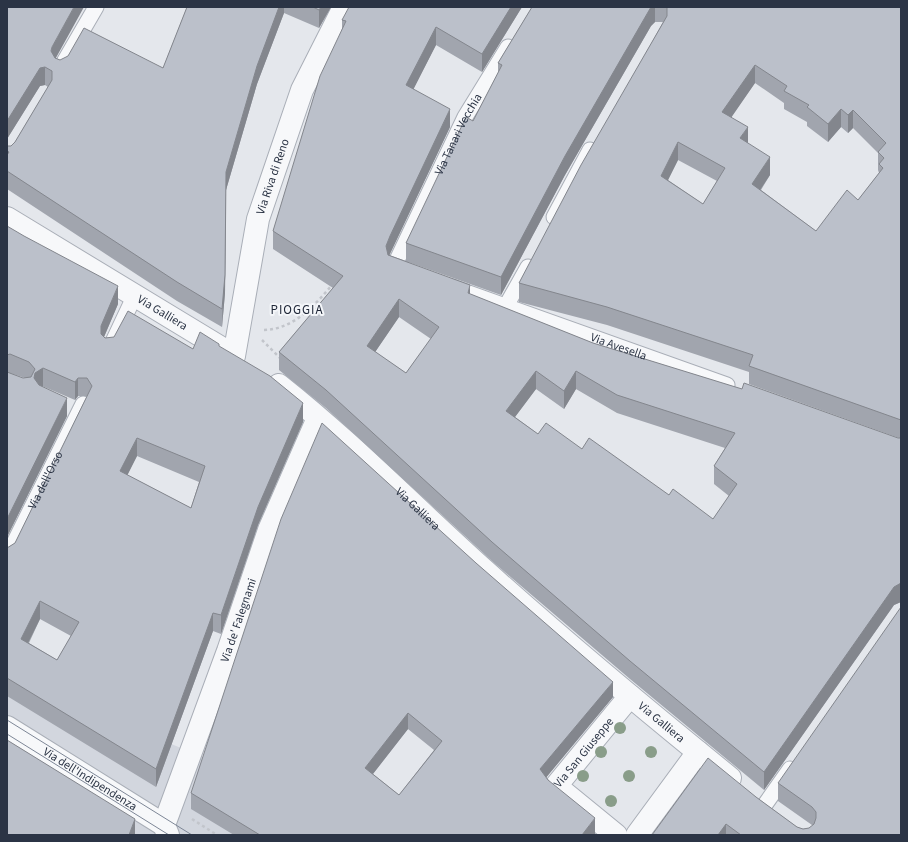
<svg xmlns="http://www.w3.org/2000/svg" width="908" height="842" font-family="'Source Sans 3',sans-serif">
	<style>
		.built { fill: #d2d6de }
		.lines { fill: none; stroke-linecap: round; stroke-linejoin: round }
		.lane-casing { stroke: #a9aeb7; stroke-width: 17 }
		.street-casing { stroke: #a9aeb7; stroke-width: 24 }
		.path { stroke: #c2c5cb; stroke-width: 2.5; stroke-dasharray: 3 3; stroke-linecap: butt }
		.lane { stroke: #f7f8fa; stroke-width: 15 }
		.street { stroke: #f7f8fa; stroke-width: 22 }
		.tram { stroke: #7d8696; stroke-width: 1 }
		.tree { fill: #899d89 }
		.wall { fill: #a1a5ae; fill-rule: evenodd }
		.shaded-wall { fill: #83868d }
		.building { fill: #bbc0ca; stroke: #83868d; fill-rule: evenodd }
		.labels { text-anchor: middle; stroke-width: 4; stroke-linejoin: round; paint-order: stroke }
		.street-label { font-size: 12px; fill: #2b3445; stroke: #f4f6f9 }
		.neighbourhood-label { font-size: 13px; letter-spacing: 1px; fill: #1d2536; stroke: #f4f6f9 }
	</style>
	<rect width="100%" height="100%" fill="#e4e7ec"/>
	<path class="built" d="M7,659l109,62 113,47 67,67h-252l-37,-23z"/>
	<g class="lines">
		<g class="lane-casing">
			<g id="lane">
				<path d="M60,69l36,-62"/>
				<path d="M554,217l36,-67"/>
				<path id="s1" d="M405,271l-10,-4 3,-9 67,-141 43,-70"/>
				<path id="s2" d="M452,287l275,98"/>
				<path d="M506,306l22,-39"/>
				<path d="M111,346l24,-51"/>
				<path id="s3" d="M7,557l76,-153"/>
				<path d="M764,806l26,-37"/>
			</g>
		</g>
		<g class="street-casing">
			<g id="street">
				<path id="s4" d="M7,218l216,131"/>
				<path id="s5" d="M234,356l24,-137 44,-129 42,-83"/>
				<path id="s6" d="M279,385c72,57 136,123 204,184 80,72 163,141 247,209"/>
				<path id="s7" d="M7,727l157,98 4,10"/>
				<path id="s8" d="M164,825l64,-174 41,-121 49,-112"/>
				<path id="s9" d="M616,835l-60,-49 74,-90"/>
				<path d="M637,835l61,-83"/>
			</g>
		</g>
		<path class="path" d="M264,330c30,-1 50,-24 68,-45
			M262,340l19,19
			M192,819l25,16"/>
		<use href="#lane" class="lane"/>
		<use href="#street" class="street"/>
		<path class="tram" d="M7,720l185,115
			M7,734l162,101"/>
	</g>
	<g class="tree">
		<circle cx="620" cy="728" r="6"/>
		<circle cx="601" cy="752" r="6"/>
		<circle cx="651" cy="752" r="6"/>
		<circle cx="583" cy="776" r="6"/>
		<circle cx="629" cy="776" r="6"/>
		<circle cx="611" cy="801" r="6"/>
	</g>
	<path class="wall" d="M7,7l49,51 4,2 103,8 24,-61h144l-12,21 -35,-15 -27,71 -31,106 -1,103 -3,34 -45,-26 -170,-112v-43h4l4,-4 33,-55 -3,-2 -5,1 -33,53z
		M522,7l-40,65 -46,-27 -23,44 37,38 -61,128 17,6v-18l67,-122 25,-48v-10l34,-56h369v595l-7,3 -130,185 -134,-111 -138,-118 -166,-153 -47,-38v-18l54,-64 -60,-39v-18l69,-202v-9zM655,22h8l-144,261v19l88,23 142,47v12l150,54h-1l-305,-95 -123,-49 -62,-32 93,33 64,-120 86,-149zM755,83l29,20v6l23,13v4l21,16 13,-15 7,6 5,-5 25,25v17l1,3 -21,27 -42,31 -55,-41 9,-15 -22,-32 -17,-26zM678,160l39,21 -14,23 -35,-24zM399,317l32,22 -25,34 -31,-21zM536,389l28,20 12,-20 41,24 108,35 -11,18v18l15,12 -16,23 -44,-24 -87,-46 -44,-15 -23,-17z
		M7,226l111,78 -14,33 1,1 88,11 26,-2 84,75 -45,103 -37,109 -8,-3 -57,156 -149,-91v-148l8,-5 72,-147h-9l-3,4 -33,-14 25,30 -60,121zM10,373l15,5h-2zM137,456l62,26 -8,26 -64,-33zM40,619l31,17 -14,24 -28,-17z
		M476,563l137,134 -67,80 49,57 -1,1h-360l-43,-26v-16zM408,729l26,21 -35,45 -26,-21z
		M778,783l123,52h-249l104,-38 41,30 6,2 6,-1 3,-2v-1l-34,-24z"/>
	<path class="shaded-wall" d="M74,7h10l-32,58 -1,-14 1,-4z
		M279,7h5v6l-27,71 -31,106 -1,103 -3,34 4,-155 31,-106z
		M321,7h10l-12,21v-18z
		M511,7h11l-40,65v-18z
		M651,7h4v15l-4,4 -86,149 -64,120v-18l64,-121z
		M436,27v18l-30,59v-19z
		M755,65v18l-33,48v-19z
		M45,67v18l-5,1 -33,53v-18l33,-53z
		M450,109v18l-60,127 -4,11v-19l4,-10z
		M841,109v18l-13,15v-18z
		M853,110v18l-5,5v-18z
		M748,127v18l-8,-7z
		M678,142v18l-17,34v-18z
		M770,157v18l-18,27v-18z
		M470,285v18l-2,-10z
		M118,286v18l-17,40v-18z
		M399,299v18l-32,47v-18z
		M43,368v18l-8,5 -1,-13 1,-5z
		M536,371v18l-30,40v-18z
		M576,371v18l-12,20v-18z
		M78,378v18l-3,4v-18z
		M67,398v18l-60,121v-18z
		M303,403v19l-45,103 -37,109v-19l37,-108z
		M137,438v18l-17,34v-19z
		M901,583v19l-7,3 -130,185v-18l130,-185z
		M40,601v18l-19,38v-18z
		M213,613v18l-57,156v-18z
		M613,682v15l-73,88v-16z
		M408,713v16l-43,55v-16z
		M595,818v16l-1,1h-12z
		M135,819v16h-6z
		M726,824v11h-8z"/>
	<path class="building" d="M7,7h67l-22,40 -1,4 4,7 5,2 8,-4 16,-28 79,40 24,-61h92l-22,59 -31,106 -1,103 -3,34 -45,-27 -170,-111v-16l2,-3 -2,-1v-5h4l4,-4 37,-62v-9l-7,-4 -5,1 -33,53z
		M313,7h8l-2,3z
		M349,7h162l-29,47 -46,-27 -30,58 44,24 -60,127 -4,10 2,9 82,30 -2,8 125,50 149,46 2,-6 154,55h3v145l-7,4 -130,185 -134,-111 -138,-119 -166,-152 -47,-38 64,-76 -70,-45 47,-155 26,-55 -4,-1zM399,299l40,28 -33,46 -39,-27zM536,371l28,20 12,-20 41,24 118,38 -21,33 23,18 -24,35 -40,-30 -4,6 -80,-57 -7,11 -36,-26 -8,11 -32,-23z
		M532,7h119l-86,149 -64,121 -95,-34 60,-126 7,4 29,-56 -4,-2z
		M666,7h235v413l-152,-54 4,-11 -146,-48 -88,-24 62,-118 86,-149v-8zM755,65l32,21 -3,5 25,14 -2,2 21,17 13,-15 7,6 5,-5 33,33 -8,9 6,6 -5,6 4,4 -25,32 -11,-10 -31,41 -64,-47 18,-27 -30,-19 8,-11 -26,-15zM678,142l47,26 -22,36 -42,-28z
		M7,226l17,10 94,50 -17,40v8l4,4 9,-1 14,-26 65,38 7,-17 19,12v2l51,30 33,27 -45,104 -37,108 -8,-2 -57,156 -149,-91v-130l8,-5 77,-157 -5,-8h-9l-3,4 -32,-14 -8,5 -1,5 5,7 28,13 -60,121v-147l16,6 8,-1 4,-8 -6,-7 -19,-8 -3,1zM137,438l68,28 -14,42 -71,-37zM40,601l39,21 -22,38 -36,-21z
		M322,423l154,140 137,119 -73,87 8,11 47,38 -13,17h-322l-69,-42 90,-274zM408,713l34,28 -43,54 -34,-27z
		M901,607v59l-1,1 1,1v167h-160l-15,-11 -8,11h-66l56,-77 48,39 41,30 6,2 6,-1 5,-4 2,-6v-6l-4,-5 -34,-24z
		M7,740l128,79 -6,16h-122z"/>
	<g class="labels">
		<g class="street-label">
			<text dy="4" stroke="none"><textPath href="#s1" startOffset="158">Via Tanari Vecchia</textPath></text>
			<text dy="4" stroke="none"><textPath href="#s5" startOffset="184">Via Riva di Reno</textPath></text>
			<text dy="4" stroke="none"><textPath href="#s4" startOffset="182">Via Galliera</textPath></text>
			<text dy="4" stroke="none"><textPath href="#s2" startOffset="177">Via Avesella</textPath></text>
			<text dy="4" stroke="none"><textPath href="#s3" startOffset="86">Via dell'Orso</textPath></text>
			<text dy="4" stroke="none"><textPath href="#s6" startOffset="186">Via Galliera</textPath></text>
			<text dy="4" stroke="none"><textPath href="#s8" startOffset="218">Via de' Falegnami</textPath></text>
			<text dy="4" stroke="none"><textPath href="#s6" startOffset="510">Via Galliera</textPath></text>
			<text dy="4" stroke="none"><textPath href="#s9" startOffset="121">Via San Giuseppe</textPath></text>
			<text dy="4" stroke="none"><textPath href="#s7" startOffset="98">Via dell'Indipendenza</textPath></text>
		</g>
		<g class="neighbourhood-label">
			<text x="297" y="314">PIOGGIA</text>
		</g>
	</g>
	<rect width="908" height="842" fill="none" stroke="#2b3445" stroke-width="16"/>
</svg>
